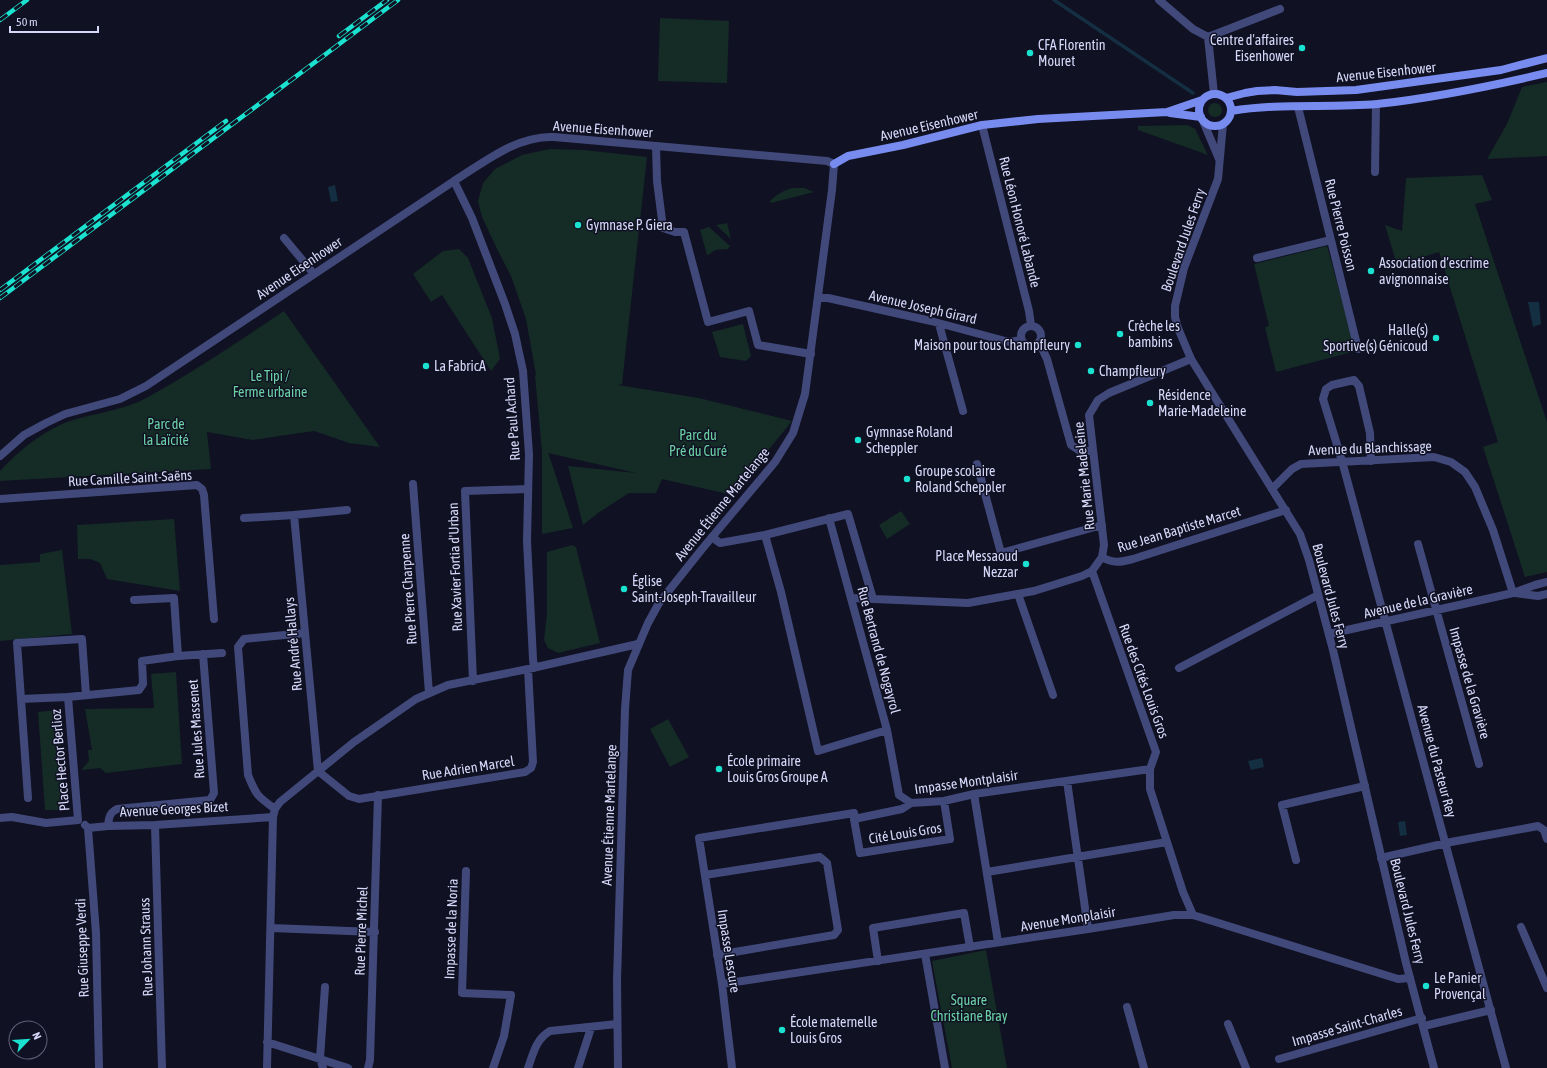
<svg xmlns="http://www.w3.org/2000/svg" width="1547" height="1068" font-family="'Asap Condensed',sans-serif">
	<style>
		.green { fill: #142b26 }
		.water { fill: #142f42 }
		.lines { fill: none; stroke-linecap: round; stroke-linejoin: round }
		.stream { stroke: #142f42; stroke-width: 3.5 }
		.minor { stroke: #41497b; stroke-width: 8 }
		.tertiary { stroke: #41497b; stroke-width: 8 }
		.secondary { stroke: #788bef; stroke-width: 8 }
		.rail-casing { stroke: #1be1d0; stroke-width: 4.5 }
		.rail { stroke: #101122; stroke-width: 3; stroke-dasharray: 9; stroke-linecap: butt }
		.poi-dot { fill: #1be1d0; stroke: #101122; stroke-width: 1.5 }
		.labels { text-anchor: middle; stroke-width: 3; stroke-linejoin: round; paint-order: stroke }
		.poi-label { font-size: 14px; fill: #d6d8fa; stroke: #101122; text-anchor: start }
		.street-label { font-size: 14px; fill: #d6d8fa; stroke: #101122 }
		.park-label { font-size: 14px; fill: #6bd1a5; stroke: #101122 }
	</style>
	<rect width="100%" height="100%" fill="#101122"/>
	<path class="green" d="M660,18l69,3 -2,62 -69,-2z
		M1547,82v74l-60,3 20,-35 15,-37z
		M1208 110a7 7 0 1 1 14 0a7 7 0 1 1-14 0Z
		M1188,125l7,4 13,26 -70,-25v-4z
		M550,149l34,1 63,7 -25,227 -4,1 81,13 93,23 -60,74 -70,-16 -6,14h-27l-31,20 -15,12 -15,-59 68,7 -88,-20 1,2 24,73 -31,6v-82l-7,-77h3h-2l-10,-56 -15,-43 -13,-25 -16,-34 -4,-16 5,-18 12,-14 27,-14z
		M1482,175l10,25 -17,4 72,218v150l-22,5 -42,-130 15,-5 -59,-190 -42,13 -12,-40 17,6 4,-53z
		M792,188h12l10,4 -43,11 -1,-2c7,-7 13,-10 22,-13z
		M727,223l4,16 -15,-14z
		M709,227l21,19 -2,3c-7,1 -13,-1 -18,5l-3,1 -7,-25z
		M1327,246l29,105 -80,21 -11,-45 4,-1 -15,-62z
		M459,249l9,9 24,60 8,41 -9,12 -49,-76 -11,7 -18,-28 30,-23z
		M284,311l96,136 -31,-4 -35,-12 -61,9 -46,-8 4,37 -211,12v-10c17,-19 38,-36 62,-47 27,-11 58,-12 84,-26 48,-26 93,-57 138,-87z
		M743,324l8,32 -5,5 -26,-4 -8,-25z
		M901,511l9,13 -23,15 -8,-14z
		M174,519l6,72 -73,-12 -7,-16 -10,-4h-12l-1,-34z
		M572,545l4,2 24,96 -42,10 -10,-5 -4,-8 3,-26v-62z
		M62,550l10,84 -72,7v-76l40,-3v-8z
		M176,672l6,92 -76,9 -6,-5 -18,2v-1l7,-8 -1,-11h4l-7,-41 69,-1 -3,-34z
		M57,710l8,100h-20l-7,-98z
		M668,719l21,38 -19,10 -20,-38z
		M986,950l21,118h-55l-20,-107z"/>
	<path class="water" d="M335,185l3,16 -7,1 -3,-15z
		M1528,302h11l2,22 -8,3z
		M1262,758l2,9 -13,3 -3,-9z
		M1405,821l2,14 -7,1 -2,-14z"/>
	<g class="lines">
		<path class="stream" d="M1054,0l139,93"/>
		<path class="minor" d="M1159,0l34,29 15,8
			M1214,94l-6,-57 72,-28
			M1298,107l60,242
			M982,125l47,186 2,14
			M656,146l1,35 6,47 12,4h9l24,90 41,-11 9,34 53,9
			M1375,172l1,-68
			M454,181l18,37 33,86 10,30 8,37 6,83 -2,87 6,118 1,9
			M284,238l30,36
			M1257,258l74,-18
			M818,298h10l103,23 78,21 12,-2
			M939,324l24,87
			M1021 336a10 10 0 1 1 20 0a10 10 0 1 1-20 0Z
			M1039,342l8,17 24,86 9,6h12
			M1371,461l-1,-28 -11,-47 -5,-6 -22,5 -6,4 -3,10 19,62 164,607
			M977,464l24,89 101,-28
			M413,484l16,209
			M1272,489l20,-20 9,-5 133,-7 17,5 14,10 10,15 18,43 20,63
			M0,499l197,-14 5,4 2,6 10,124
			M294,515l53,-5
			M244,518l50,-3 24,256 31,25 10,3 166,-27 6,-4 2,-6 -5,-93
			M765,535l16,57 37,159 69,-21 -58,-212
			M712,537l8,6 45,-8 83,-21 25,85
			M1418,544l61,220
			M1102,557c11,7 19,5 31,2l153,-49
			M1092,571l64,181 -6,17v20l33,103 10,23
			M1515,593l23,3 9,-2
			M1018,594l35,101
			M851,598l117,5 66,-12 48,-15 10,-5 10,-14 2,-12 -15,-130 9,-15 11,-7 82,-34
			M134,600l40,-2 4,58
			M1329,634l184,-41 22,-8 12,-3
			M1179,668l139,-73
			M473,681l-8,-190 63,-2
			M68,697l-47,2 -4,-56 65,-4 4,56
			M21,699l7,99
			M887,730l12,65 12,8
			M1067,781l21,148
			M974,794l24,148
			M275,809c-18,-13 -19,-14 -27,-34l-10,-128 6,-8 61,-6
			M0,818l12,-1 34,6 32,-3
			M854,819l6,34 90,-14 -6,-38
			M78,820l-10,-123 71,-7 4,-6 -1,-23 36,-5 44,-3
			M85,825l3,3 20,-2 47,-1 118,-8
			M155,825l7,243
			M108,826c1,-8 1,-13 9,-17l93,-9 4,-7 -11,-139
			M88,828l8,105 3,135
			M1381,858l70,-16 87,-16 6,4 3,9
			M1296,860l-14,-55 83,-19
			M466,871l-4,122 49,2 -7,41 -11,32
			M987,872l180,-30
			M705,875l115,-18 7,6 11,67 -4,5 -117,20
			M1521,927l26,61
			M271,928l104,4
			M925,954l20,114
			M878,961l-5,-33 91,-15 6,34
			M722,984l366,-55 86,-14h19l205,64 12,-1
			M1127,1007l17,61
			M1228,1024l18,44
			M1424,1026l67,-16
			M267,1042l81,26
			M1279,1059l143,-41
			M267,1068l6,-251 2,-8 5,-7 74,-60 62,-43 32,-14 80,-16 110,-25
			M323,1068l-3,-10 5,-71
			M368,1068l2,-8 8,-265
			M528,1068c5,-14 8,-29 22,-37l67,-7
			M578,1068l13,-40
			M732,1068l-10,-84 -23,-146 155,-25v6l48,-10 9,-6 33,-2 30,-7 176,-25"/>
		<path class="tertiary" d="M1203,121l16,38
			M1223,124l-5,55 -34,89 -9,38v11l3,11 13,31 109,175 9,26 24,90 73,313 28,105
			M0,456l24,-21 22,-12 19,-9 55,-15 26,-13 308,-205c29,-18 63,-46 100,-44l273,24 7,3 -2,26 -27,204 -12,39 -18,29 -73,87 -43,54 -11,20 -20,47 -3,39 -8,272 1,87"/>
		<path class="secondary" d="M1199 110a16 16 0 1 1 32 0a16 16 0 1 1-32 0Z
			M1226,98l19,-5 12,-2 18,-1 22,2 59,-2 145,-20 46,-12
			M1231,111c48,-8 97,-3 146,-7 57,-6 114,-18 170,-31
			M1170,113l31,4
			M834,164l14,-8 55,-11 79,-20 56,-6 129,-7 35,-12"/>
		<g class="rail-casing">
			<path id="rail" d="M0,20l27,-20
				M339,36l48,-36
				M0,290l226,-169
				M0,298l398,-298"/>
		</g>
		<use href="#rail" class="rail"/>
	</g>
	<g class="poi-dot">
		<circle cx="1302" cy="48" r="4"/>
		<circle cx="1030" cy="53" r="4"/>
		<circle cx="578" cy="225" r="4"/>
		<circle cx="1371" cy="271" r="4"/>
		<circle cx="1120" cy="334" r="4"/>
		<circle cx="1436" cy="338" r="4"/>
		<circle cx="1078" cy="345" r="4"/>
		<circle cx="426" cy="366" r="4"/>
		<circle cx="1091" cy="371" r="4"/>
		<circle cx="1150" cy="403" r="4"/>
		<circle cx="858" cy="440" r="4"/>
		<circle cx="907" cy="479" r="4"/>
		<circle cx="1026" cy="564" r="4"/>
		<circle cx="624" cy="589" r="4"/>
		<circle cx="719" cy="769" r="4"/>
		<circle cx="1426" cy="986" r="4"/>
		<circle cx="782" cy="1030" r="4"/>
	</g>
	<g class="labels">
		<g class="poi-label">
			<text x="1294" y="45" text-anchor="end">Centre d'affaires<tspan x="1294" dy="16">Eisenhower</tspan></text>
			<text x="1038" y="50">CFA Florentin<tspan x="1038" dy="16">Mouret</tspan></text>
			<text x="586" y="230">Gymnase P. Giera</text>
			<text x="1379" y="268">Association d’escrime<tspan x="1379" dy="16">avignonnaise</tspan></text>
			<text x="1128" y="331">Crèche les<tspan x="1128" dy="16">bambins</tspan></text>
			<text x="1428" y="335" text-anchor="end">Halle(s)<tspan x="1428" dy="16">Sportive(s) Génicoud</tspan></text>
			<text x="1070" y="350" text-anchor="end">Maison pour tous Champfleury</text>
			<text x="434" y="371">La FabricA</text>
			<text x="1099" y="376">Champfleury</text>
			<text x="1158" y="400">Résidence<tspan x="1158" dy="16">Marie-Madeleine</tspan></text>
			<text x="866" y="437">Gymnase Roland<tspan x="866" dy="16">Scheppler</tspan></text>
			<text x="915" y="476">Groupe scolaire<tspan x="915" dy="16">Roland Scheppler</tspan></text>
			<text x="1018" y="561" text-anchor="end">Place Messaoud<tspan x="1018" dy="16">Nezzar</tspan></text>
			<text x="632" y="586">Église<tspan x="632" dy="16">Saint-Joseph-Travailleur</tspan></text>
			<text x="727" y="766">École primaire<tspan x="727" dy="16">Louis Gros Groupe A</tspan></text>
			<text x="1434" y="983">Le Panier<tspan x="1434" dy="16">Provençal</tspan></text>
			<text x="790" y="1027">École maternelle<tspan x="790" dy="16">Louis Gros</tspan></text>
		</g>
		<g class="street-label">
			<text transform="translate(1386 72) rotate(-6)" y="5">Avenue Eisenhower</text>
			<text transform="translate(929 125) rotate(-13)" y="5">Avenue Eisenhower</text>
			<text transform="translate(603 129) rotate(4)" y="5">Avenue Eisenhower</text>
			<text transform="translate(1020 222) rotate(76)" y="5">Rue Léon Honoré Labande</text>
			<text transform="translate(1341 225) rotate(76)" y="5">Rue Pierre Poisson</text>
			<text transform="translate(1183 240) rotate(-71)" y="5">Boulevard Jules Ferry</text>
			<text transform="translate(299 268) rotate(-34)" y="5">Avenue Eisenhower</text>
			<text transform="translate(923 307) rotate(13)" y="5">Avenue Joseph Girard</text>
			<text transform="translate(512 419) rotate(-94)" y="5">Rue Paul Achard</text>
			<text transform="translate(1370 448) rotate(-2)" y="5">Avenue du Blanchissage</text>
			<text transform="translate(1084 476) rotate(-96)" y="5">Rue Marie Madeleine</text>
			<text transform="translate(130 478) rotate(-3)" y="5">Rue Camille Saint-Saëns</text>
			<text transform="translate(722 504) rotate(-51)" y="5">Avenue Étienne Martelange</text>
			<text transform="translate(1179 529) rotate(-17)" y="5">Rue Jean Baptiste Marcet</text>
			<text transform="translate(455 567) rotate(-92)" y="5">Rue Xavier Fortia d'Urban</text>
			<text transform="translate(408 589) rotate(-94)" y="5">Rue Pierre Charpenne</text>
			<text transform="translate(1331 596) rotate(75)" y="5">Boulevard Jules Ferry</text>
			<text transform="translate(1418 601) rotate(-13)" y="5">Avenue de la Gravière</text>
			<text transform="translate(293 644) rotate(-95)" y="5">Rue André Hallays</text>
			<text transform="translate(879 650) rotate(75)" y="5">Rue Bertrand de Nogayrol</text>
			<text transform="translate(1144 681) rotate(70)" y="5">Rue des Cités Louis Gros</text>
			<text transform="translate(1470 683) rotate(74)" y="5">Impasse de la Gravière</text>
			<text transform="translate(196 729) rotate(-94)" y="5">Rue Jules Massenet</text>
			<text transform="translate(60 760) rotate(-95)" y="5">Place Hector Berlioz</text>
			<text transform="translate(1437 761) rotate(75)" y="5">Avenue du Pasteur Rey</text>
			<text transform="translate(468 768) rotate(-9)" y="5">Rue Adrien Marcel</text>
			<text transform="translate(966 782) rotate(-8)" y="5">Impasse Montplaisir</text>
			<text transform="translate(174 809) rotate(-3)" y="5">Avenue Georges Bizet</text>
			<text transform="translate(609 815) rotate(-88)" y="5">Avenue Étienne Martelange</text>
			<text transform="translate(905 833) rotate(-9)" y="5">Cité Louis Gros</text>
			<text transform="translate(1408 911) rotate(76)" y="5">Boulevard Jules Ferry</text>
			<text transform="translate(1068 919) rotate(-9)" y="5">Avenue Monplaisir</text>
			<text transform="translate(451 929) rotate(-88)" y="5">Impasse de la Noria</text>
			<text transform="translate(361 931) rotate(-88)" y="5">Rue Pierre Michel</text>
			<text transform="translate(146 947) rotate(-92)" y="5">Rue Johann Strauss</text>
			<text transform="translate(82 948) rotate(-92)" y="5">Rue Giuseppe Verdi</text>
			<text transform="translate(729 951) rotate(81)" y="5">Impasse Lescure</text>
			<text transform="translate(1347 1026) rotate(-16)" y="5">Impasse Saint-Charles</text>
		</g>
		<g class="park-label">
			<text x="270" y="381">Le Tipi /<tspan x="270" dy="16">Ferme urbaine</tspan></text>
			<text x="166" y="429">Parc de<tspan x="166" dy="16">la Laïcité</tspan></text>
			<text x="698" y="440">Parc du<tspan x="698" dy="16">Pré du Curé</tspan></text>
			<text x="969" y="1005">Square<tspan x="969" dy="16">Christiane Bray</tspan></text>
		</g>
	</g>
	<g transform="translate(28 1040) rotate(65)"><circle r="19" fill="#101122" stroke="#5f6178"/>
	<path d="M0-3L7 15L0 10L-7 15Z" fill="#1be1d0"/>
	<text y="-6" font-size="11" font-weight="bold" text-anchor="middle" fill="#d6d8fa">N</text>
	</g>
	<path d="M10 26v6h88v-6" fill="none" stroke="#d6d8fa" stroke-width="2"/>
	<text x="16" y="26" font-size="12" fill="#d6d8fa" stroke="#101122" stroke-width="3" paint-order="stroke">50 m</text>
</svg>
